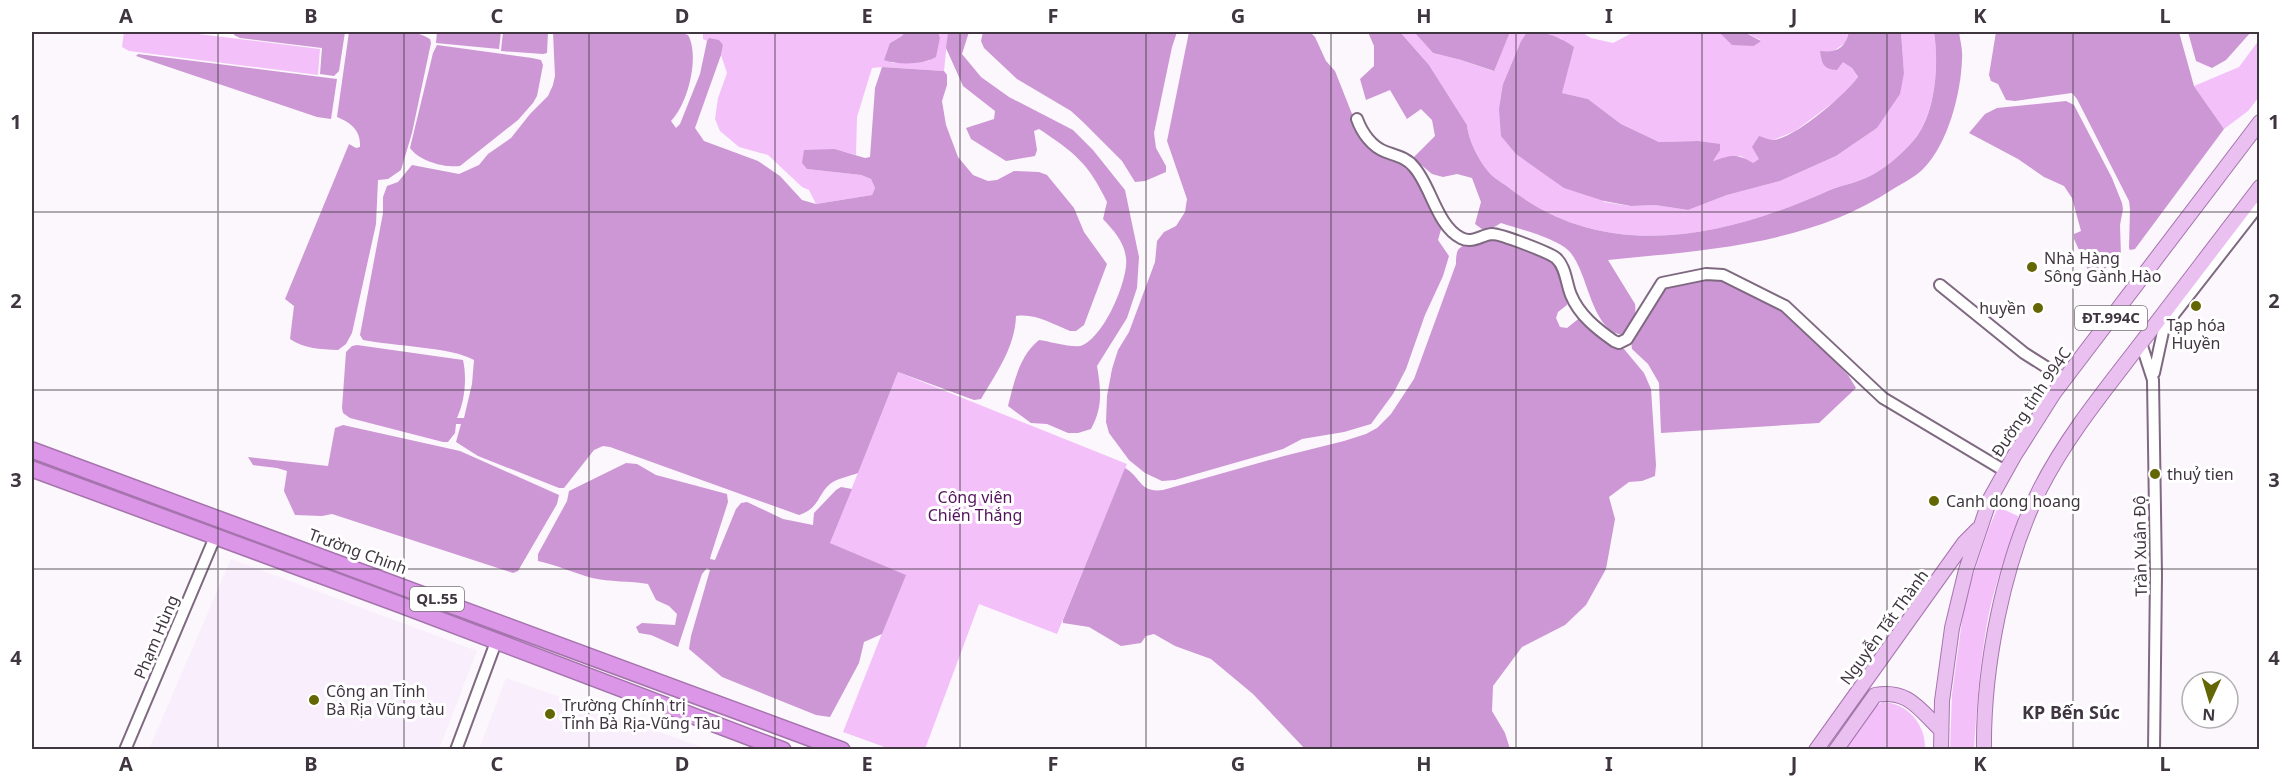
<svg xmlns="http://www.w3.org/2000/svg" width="2291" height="781" font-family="'Noto Sans',sans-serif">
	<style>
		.built { fill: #f9eefb }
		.green { fill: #f3c0fa }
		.water { fill: #cc97d4 }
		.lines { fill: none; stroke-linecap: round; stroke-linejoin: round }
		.minor-casing { stroke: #7e6981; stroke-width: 14 }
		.major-casing { stroke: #a574ad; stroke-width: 16 }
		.highway-casing { stroke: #a574ad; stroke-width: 18 }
		.minor { stroke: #fff; stroke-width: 10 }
		.major { stroke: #eac0f1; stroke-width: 14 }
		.highway { stroke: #dc96e7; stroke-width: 15 }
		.grid { fill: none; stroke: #3f3640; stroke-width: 1.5; stroke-opacity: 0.55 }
		.poi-dot { fill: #636603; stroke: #fff; stroke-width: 2 }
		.labels { text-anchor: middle; stroke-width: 6; stroke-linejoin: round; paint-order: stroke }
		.shield { fill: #fff; stroke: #797279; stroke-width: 1.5 }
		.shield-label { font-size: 15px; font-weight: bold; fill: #3f3640 }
		.poi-label { font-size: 16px; fill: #3f3640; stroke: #fff; text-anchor: start }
		.street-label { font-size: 16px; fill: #3f3640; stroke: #fff }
		.park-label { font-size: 16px; fill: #53125c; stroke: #fff }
		.neighbourhood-label { font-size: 18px; font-weight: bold; fill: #3f3640; stroke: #fff }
		.neatline { fill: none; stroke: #3f3640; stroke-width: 2 }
		.grid-label { font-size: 20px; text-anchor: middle; font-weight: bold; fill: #3f3640 }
	</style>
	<rect width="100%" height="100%" fill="#fcf7fc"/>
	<path class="built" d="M231,559l246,92 -38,98h-290z
		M506,678l201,71h-228z"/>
	<path class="green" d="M124,32h58l138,17 -2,26 -189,-24 -7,-4z
		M703,32h202l-3,4 -12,7 2,20 37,-2 11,-22 -2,-7h10l-4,39 -62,-4 -10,1 -15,49 -1,38 -21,-6 -28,20 54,6 10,4 4,9 -3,7 -56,9 -7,-14 -7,-3 -34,-32 -29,-8 -19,-16 -5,-12 3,-21 9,-25 -6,-18 2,-10 -14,-7 -2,3 -4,-2z
		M1400,32h14l19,21 28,7 32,11 17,-39h17l-6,9 -18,43 101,118 26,4 25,-1 33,5 39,-15 53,-14 56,-25 41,-28 27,-55 -3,-41h33c5,32 2,82 -20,108 -12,14 -29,29 -46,37 -12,6 -26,8 -38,13 -104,47 -225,75 -322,-3 -7,-5 -16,-10 -21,-17 -9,-11 -19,-31 -20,-45l-38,-60z
		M1541,32h40l10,6 22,5 21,-11h85l35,14 7,-6 -17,-8h105l-4,11 -13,9 20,16 6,10 -16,18 -47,35 -22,9 -14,19 -7,5 -11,-8 -29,5 -14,-20 -39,1 -38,-18 -33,-25 -26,-6 2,-14 -2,-40z
		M2259,40v57l-11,14 -24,18 -30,-43 45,-19z
		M898,372l229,92 -70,170 -78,-30 -54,145h-35l-47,-17 62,-157 -75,-32z
		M1998,507l20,9v5c-11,30 -22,60 -29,92 -9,45 -12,91 -15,136l-24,1 2,-56 13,-95 24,-71z
		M1883,702c24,1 43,22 42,47l-82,1 31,-43z"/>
	<path class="water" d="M235,32h110l-6,39 -5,5 -14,-2 2,-26 -82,-10 -6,-3z
		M349,32c21,-1 64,-5 81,7l1,4 -19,90 -11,37 -13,9 -10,1 -2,44 -24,109 -6,11 -8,6c-17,-1 -34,-1 -48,-11l4,-33 -9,-7 64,-155 7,4 4,-1c1,-17 -9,-24 -23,-30z
		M437,32h64l-2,17 -63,-6z
		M503,32h45l-1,21 -4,1 -42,-3z
		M553,32h125l10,3c12,21 0,69 -17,86l5,7 4,-4 20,-50 7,-33 2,-3 10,2 4,5 -2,10 -26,73 9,13 54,20 22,15 22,24 14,4 56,-9 3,-7 -4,-9 -10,-4 -54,-6 -5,-6 2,-13 31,-1 30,9 5,-1 5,-69 7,-21 62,4 3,4v10l-5,16 4,24 12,32 15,18 15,6 9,-1 17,-9 25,1 8,3 27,33 10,24 23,32 -23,61 -8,6h-6c-17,-7 -35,-18 -54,-15 -1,31 -19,56 -35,83l-7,1 -76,-28 -40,101c-8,3 -22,6 -28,11 -13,11 -10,24 -31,31l-189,-68 -7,-1 -9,4 -30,38h-5l-81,-32 -22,-14 5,-18h-5l-1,9 -7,9h-5l-93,-24 -7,-5 -1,-5 4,-56 6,-6 5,-1 106,15c4,18 2,41 -6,58h7l8,-34 2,-24c-22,-13 -82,-14 -111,-20l-3,-5 23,-122v-16l4,-11 11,-4 14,-17 47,9 20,-9 9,-11 23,-16 19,-24 18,-18 5,-11 2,-9z
		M905,32h33l2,6 -4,19c-14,8 -38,8 -52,3l6,-17 12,-7z
		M948,32h21l-7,22 19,23 28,20 64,33 20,20 32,40 14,67 -2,31 -10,30 -30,48c4,24 6,41 -6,63l-13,4h-10l-21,-9 -16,-1 -23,-17c6,-23 11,-50 31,-66 9,1 33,8 41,6 23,-6 49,-67 46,-88 -2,-17 -12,-27 -23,-39l4,-17c-19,-39 -32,-49 -68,-73l-5,2 3,19 -2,6 -29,5 -35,-22 -5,-11 28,-9 1,-8 -32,-25 -17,-38z
		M983,32h194l-5,15 -18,86 2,15 10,18v6l-21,9 -10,1 -13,-21 -39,-39 -12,-11 -54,-32 -33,-31 -3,-7z
		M1189,32h121l5,5 11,24 9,10 21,53 13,20 40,21 33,61 -4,14 11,16 -6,20 -18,39 -19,54 -13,25 -22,30 -27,8 -42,7 -19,10 -108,31 -13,1 -17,-8 -16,-13 -20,-27 -3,-11 1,-26 5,-27 6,-19 11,-18 26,-70 2,-21 7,-9 12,-6 9,-14 2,-13 -20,-58z
		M1368,32h32l29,33 38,60c1,14 11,34 20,45 5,7 14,12 21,17 97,78 218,50 322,3 12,-5 26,-7 38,-13 17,-8 34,-23 46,-37 22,-26 25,-76 20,-108h25c1,8 4,18 3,27 -1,34 -14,85 -39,110 -8,8 -20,14 -30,20 -84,56 -188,61 -285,71l27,44c2,12 -3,21 -10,31 -34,-1 -36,-63 -56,-84 -13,-13 -50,-22 -68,-28l-15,9 -11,-8 6,-22 -9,-24 -15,-4 -14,3 -11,-3 -19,-16 22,-22 -3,-16 -11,-11 -14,10 -17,-29 -24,10 -6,-21 14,-13v-20z
		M1414,32h96l-16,39 -33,-11 -28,-7z
		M1527,32c18,-1 32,4 47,15l-12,46 26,6 33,25 38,18 39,-1 22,3v6l-7,11c19,-6 23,-8 40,2l6,-4 -7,-12 7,-11c4,1 10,4 14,4 21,-1 73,-46 85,-63l-6,-9 -9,-6 -6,8c-14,-1 -15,-6 -17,-19 17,2 25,-3 29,-19h52l3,41 -4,21 -23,34 -41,28 -56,25 -53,14 -39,15 -33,-5 -24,1 -27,-5 -40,-13 -48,-34 -15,-18 -2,-27 4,-25 18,-43z
		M1719,32h25l17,9 -7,5 -22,-1z
		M1996,32h183l15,54 30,43 -89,120 -5,1 -1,-2 1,-39 -1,-8 -52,-102 -5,-6 -57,8 -9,-1 -8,-16 -7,-3 -2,-6z
		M2188,32h63l-25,28 -14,8 -16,-7z
		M437,45l95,13 9,2 2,5 -6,31 -4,7 -15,17 -58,46c-16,2 -41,-5 -50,-18l23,-95z
		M138,54l199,25 -6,40 -14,-2 -181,-61z
		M2066,101l8,4 38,73 10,25 1,6 -3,16 1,32 -12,7 -6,7 -5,12 -10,-13 -14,-31v-5l7,-3 -9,-33 -8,-12 -20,-9 -26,-18 -49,-26 16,-19 12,-6z
		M1500,238c13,6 42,14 53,22 11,9 16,32 14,45l-9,7 -2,6 4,9 7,1 15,-12 29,27 13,6 20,24 7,16 5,76 -1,11 -13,5 -13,1 -20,15 6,22 -9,50 -20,36 -21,20 -43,22 -29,39 -1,25 13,22 5,16h-205l-52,-55 -42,-35 -36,-13 -21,-12 -8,2 -5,7 -20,3 -32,-19 -26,-4v-3l62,-152c17,10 14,25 38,22l121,-34 60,-15 22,-7 11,-6 14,-14 23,-35 42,-115c0,-4 0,-10 2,-14 8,-10 30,-11 42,-12z
		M1706,278h14l56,28 18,13 54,56 8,13 -37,35 -158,10 -2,-50 -11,-19 -16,-15 -1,-8 33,-53z
		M343,425l117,26 99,44 -2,9 -39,67 -5,2 -181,-59 -10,2 -27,-1 -11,-24 3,-20 -10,-3 -24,-3 -5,-8 80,9 7,-38z
		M626,463l11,1 19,11 71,19 1,8 -17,53 -1,4 5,1 21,-51 5,-6 6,-1 36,17 30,6 1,-12 22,-23 5,-3 11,2 -22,54 76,32 -24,59 -18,8 -5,21 -29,54 -14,-2 -94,-38 -33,-28 2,-13 19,-66 -3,-2 -5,6 -24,73 -27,-12 -12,-2 -3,-6 6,-4 33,2 2,-11 -8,-8 -13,-6 -8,-16c-18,-3 -38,-2 -56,-6 -18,-5 -35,-13 -54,-17v-7l29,-53 2,-10z"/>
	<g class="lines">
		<g class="minor-casing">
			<path id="minor" d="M1357,119c5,14 15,28 29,33 11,4 21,6 28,15 17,19 23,59 47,71 11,6 20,-3 31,-4 9,0 56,18 64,24 10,9 10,25 15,37 8,20 26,34 43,46l5,2 8,-4 35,-56 44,-9 17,1 62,31 98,92 122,73
				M1940,285l84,68 41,26
				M2141,343l12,37 3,195 -2,175
				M2154,373l10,-46 96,-123
				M125,750l90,-213
				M456,750l40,-108"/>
		</g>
		<g class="major-casing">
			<path id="major" d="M1816,750l148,-207 14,-14
				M1836,750l39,-55c33,-6 44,14 66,35
				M1941,750l1,-49 10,-73 14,-58 24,-71 24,-43 40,-63 206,-271
				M1984,750c-1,-82 19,-187 56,-261 27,-53 65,-99 101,-146 40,-52 79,-104 119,-156"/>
		</g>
		<g class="highway-casing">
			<path id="highway" d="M32,450l810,300
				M32,469l369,136 382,145"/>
		</g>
		<use href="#minor" class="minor"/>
		<use href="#major" class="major"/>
		<use href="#highway" class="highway"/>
	</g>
	<path class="grid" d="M218,32v718M404,32v718M589,32v718M775,32v718M960,32v718M1146,32v718M1331,32v718M1516,32v718M1702,32v718M1887,32v718M2073,32v718M32,212h2228M32,390h2228M32,569h2228"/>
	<g class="poi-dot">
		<circle cx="2032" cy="267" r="6"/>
		<circle cx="2196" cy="306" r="6"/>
		<circle cx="2038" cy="308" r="6"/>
		<circle cx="2155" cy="474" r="6"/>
		<circle cx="1934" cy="501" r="6"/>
		<circle cx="314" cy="700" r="6"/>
		<circle cx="550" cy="714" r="6"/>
	</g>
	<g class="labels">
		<g class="shield">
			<rect x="2075" y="306" width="72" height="24" rx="4.5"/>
			<rect x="410" y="587" width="54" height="24" rx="4.5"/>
		</g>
		<g class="shield-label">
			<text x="2111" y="323">ĐT.994C</text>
			<text x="437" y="604">QL.55</text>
		</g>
		<g class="poi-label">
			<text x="2044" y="264">Nhà Hàng<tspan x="2044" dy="18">Sông Gành Hào</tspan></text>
			<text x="2026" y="314" text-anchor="end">huyền</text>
			<text x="2196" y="331" text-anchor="middle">Tạp hóa<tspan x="2196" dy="18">Huyền</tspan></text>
			<text x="2167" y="480">thuỷ tien</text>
			<text x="1946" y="507">Canh dong hoang</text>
			<text x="326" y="697">Công an Tỉnh<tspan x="326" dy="18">Bà Rịa Vũng tàu</tspan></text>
			<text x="562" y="711">Trường Chính trị<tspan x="562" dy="18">Tỉnh Bà Rịa-Vũng Tàu</tspan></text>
		</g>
		<g class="street-label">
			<text transform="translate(2031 402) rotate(-56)" y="6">Đường tỉnh 994C</text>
			<text transform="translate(2140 546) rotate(-91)" y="6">Trần Xuân Độ</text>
			<text transform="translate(358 551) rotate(20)" y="6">Trường Chinh</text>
			<text transform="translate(1884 627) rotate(-54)" y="6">Nguyễn Tất Thành</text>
			<text transform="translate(156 637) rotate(-67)" y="6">Phạm Hùng</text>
		</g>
		<g class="park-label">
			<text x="975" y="503">Công viên<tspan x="975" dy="18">Chiến Thắng</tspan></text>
		</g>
		<g class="neighbourhood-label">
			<text x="2071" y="719">KP Bến Súc</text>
		</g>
	</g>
	<rect width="2291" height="781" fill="none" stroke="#ffffff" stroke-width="66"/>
	<g transform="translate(2210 700) rotate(184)"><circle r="28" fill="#ffffff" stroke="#b2afb3" stroke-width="1.5"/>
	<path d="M0-4.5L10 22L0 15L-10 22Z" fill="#636603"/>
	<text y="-9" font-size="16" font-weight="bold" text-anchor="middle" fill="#3f3640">N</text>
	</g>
	<rect x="33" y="33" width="2225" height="715" class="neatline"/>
	<g class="grid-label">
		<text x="126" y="23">A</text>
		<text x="311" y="23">B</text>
		<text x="497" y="23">C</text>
		<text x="682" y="23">D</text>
		<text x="867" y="23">E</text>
		<text x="1053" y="23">F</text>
		<text x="1238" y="23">G</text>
		<text x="1424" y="23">H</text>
		<text x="1609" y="23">I</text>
		<text x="1794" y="23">J</text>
		<text x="1980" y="23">K</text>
		<text x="2165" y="23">L</text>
		<text x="16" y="129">1</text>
		<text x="2274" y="129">1</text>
		<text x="16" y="308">2</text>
		<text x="2274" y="308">2</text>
		<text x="16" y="487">3</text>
		<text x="2274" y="487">3</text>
		<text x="16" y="665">4</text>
		<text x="2274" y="665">4</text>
		<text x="126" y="771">A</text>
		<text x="311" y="771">B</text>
		<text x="497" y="771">C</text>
		<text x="682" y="771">D</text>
		<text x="867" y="771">E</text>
		<text x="1053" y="771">F</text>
		<text x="1238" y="771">G</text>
		<text x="1424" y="771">H</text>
		<text x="1609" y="771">I</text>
		<text x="1794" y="771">J</text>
		<text x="1980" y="771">K</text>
		<text x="2165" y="771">L</text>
	</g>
</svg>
